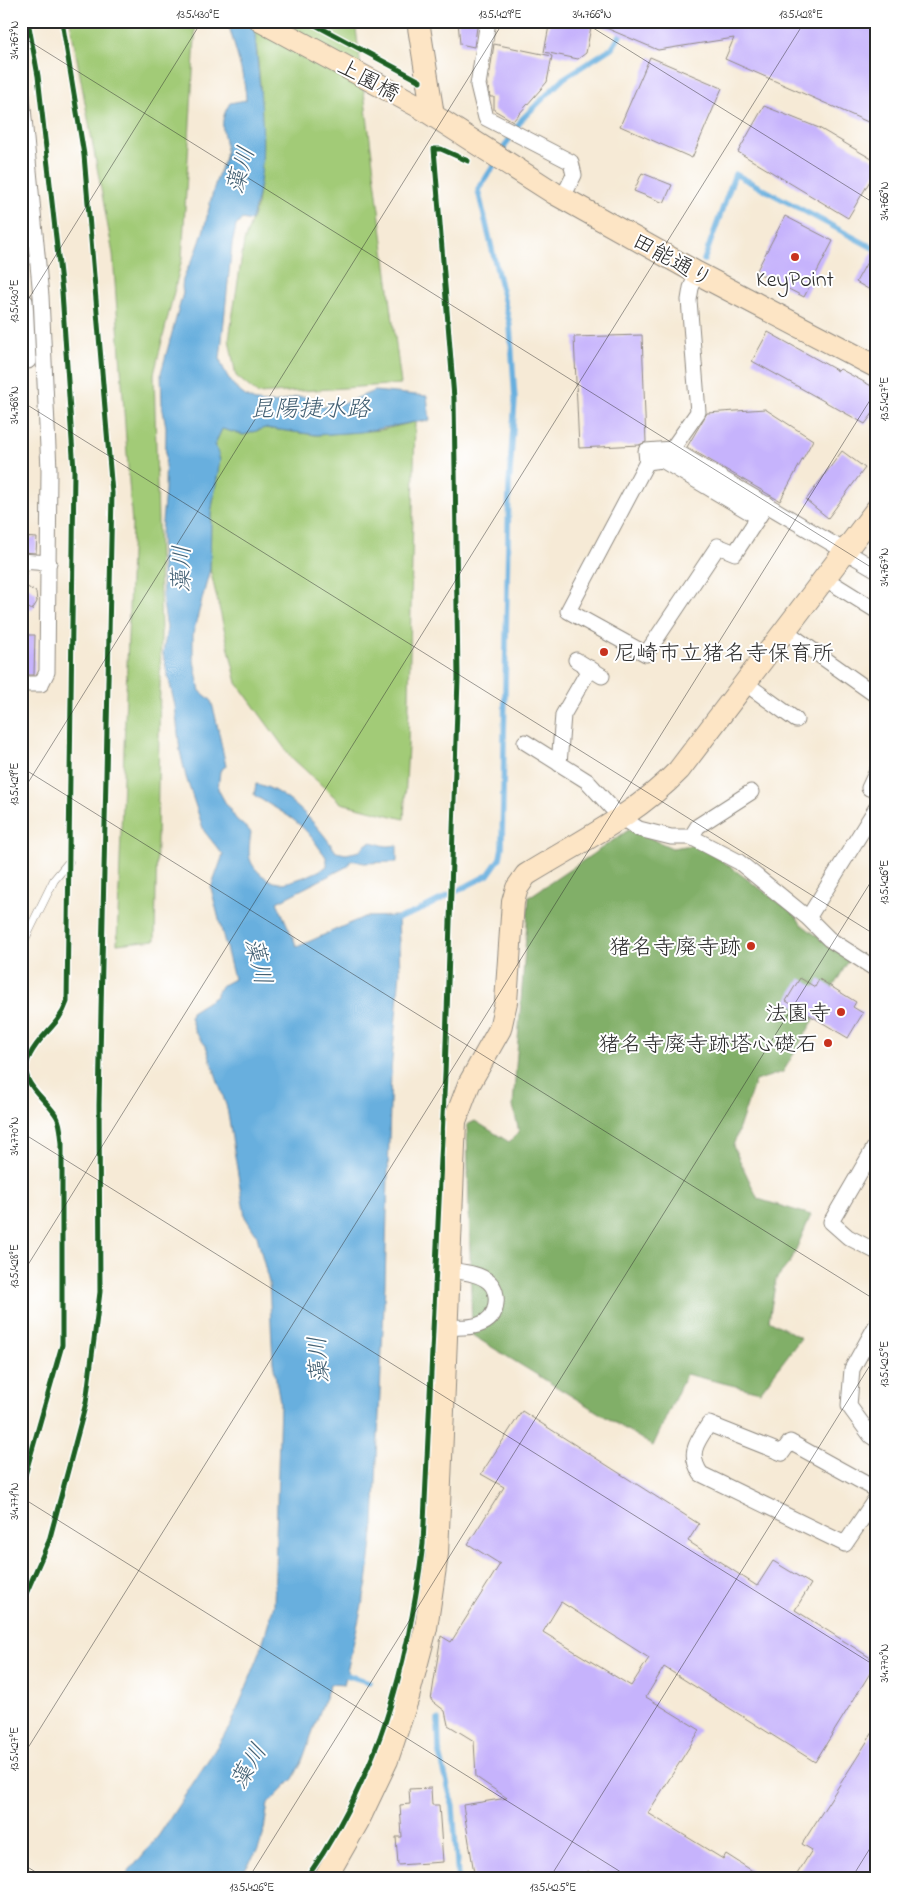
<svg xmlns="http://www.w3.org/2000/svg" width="898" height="1900" font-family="'Indie Flower','Klee One',sans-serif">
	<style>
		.green { fill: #a2cb77; stroke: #667b51 }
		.forest { fill: #81af68; stroke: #566d4a }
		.water { fill: #67afde; stroke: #496d84 }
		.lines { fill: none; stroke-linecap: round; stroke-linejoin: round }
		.stream { stroke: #67afde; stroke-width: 5.5 }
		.building { fill: #c6b3fc; fill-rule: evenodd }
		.lane-casing { stroke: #908a80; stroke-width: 9 }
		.street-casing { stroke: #908a80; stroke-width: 17 }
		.secondary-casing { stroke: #908a80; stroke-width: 24 }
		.lane { stroke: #fff; stroke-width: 8 }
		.street { stroke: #fff; stroke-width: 15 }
		.secondary { stroke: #fde5c5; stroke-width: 22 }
		.cycleway-casing { stroke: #fff; stroke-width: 8 }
		.cycleway { stroke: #1b5e20; stroke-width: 5 }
		.ticks { fill: none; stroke: #2b2b2b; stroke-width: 1; stroke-opacity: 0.45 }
		.poi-dot { fill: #c8321e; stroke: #fff; stroke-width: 2 }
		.labels { text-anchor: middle; stroke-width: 4; stroke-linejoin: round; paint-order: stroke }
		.street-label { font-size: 22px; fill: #2b2b2b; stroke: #fff }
		.poi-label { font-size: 22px; fill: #2b2b2b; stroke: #fff; text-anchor: end }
		.water-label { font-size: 24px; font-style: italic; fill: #436073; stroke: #fff }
		.neatline { fill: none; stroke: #2b2b2b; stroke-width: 2 }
		.ticks-label { font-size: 12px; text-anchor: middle; fill: #2b2b2b }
	</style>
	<rect width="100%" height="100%" fill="#fff"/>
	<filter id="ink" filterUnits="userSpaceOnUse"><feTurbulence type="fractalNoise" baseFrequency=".02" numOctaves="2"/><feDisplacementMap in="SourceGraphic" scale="10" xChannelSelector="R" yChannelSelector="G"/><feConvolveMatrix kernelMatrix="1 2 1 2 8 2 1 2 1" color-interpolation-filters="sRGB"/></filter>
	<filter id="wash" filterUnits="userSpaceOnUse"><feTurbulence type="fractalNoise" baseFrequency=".0096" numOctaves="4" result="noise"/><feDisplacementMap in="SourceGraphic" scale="20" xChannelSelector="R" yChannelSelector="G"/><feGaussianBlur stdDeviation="1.12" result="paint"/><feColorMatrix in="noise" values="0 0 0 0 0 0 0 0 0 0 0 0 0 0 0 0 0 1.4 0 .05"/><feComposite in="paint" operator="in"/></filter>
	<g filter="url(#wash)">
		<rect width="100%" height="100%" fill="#f6ead6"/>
		<path class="green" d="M70,21h126l-14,238 -28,115 7,260 -6,306 -38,4 15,-419 -19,-271z
			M254,21h101l46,363 -143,10 -22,-18 -7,-37 15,-97 13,-37 5,-45 -2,-76z
			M415,422l-7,324 -4,73 -63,-16 -50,-46 -54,-74 -27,-114 1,-55 9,-54 -5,-16 7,-15 22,6 21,-7 51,7 65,-5z"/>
		<path class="forest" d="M630,829l42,19 27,-4 96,70 6,10 48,36 -66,112 -28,9 -22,65 25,53 53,16 -20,46 -15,18 -7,41 32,18 -41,54 -74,-18 -33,72 -181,-111 -5,-210 8,-4 34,21 10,-10 -6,-26 16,-209z"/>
		<path class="water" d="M228,21h26c4,65 19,137 -3,200l-9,-2 -6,7 -4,18 -12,115c7,23 25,46 52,44 23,-2 28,-16 51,4l24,-5 27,-11 53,5 3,25 -15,1 -54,10 -45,3 -51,-7 -21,7 -22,-6 -7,15 5,16 -9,54 -1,55 -17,65v22l7,35 11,9 4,15 11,51 -6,5 -2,18 7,13 11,17 15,13c-1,8 -3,20 -1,27 3,11 18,23 29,24 9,1 41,-11 48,-17 1,-10 -4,-12 -9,-20 -19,-28 -38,-34 -64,-51l2,-11c30,5 64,43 80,68l10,2 14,-3c12,-16 15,-5 29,-5 3,0 5,-1 8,-1v17l-33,1 -13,-3 -3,6 -71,36 20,45 67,-30 34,-1 2,57 -9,97 -6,213 -11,242 -7,58 -23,102 -14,-1 -28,77 -9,18 -25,25 -5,32 -5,14 -20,29h-115l36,-44 72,-110 27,-67 16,-53 6,-203 -7,-40 -4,-79 -12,-47 -12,-19 -18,-109 -21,-62 -11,-14 -5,-15 1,-5 24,-15 6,-11 13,-7 -23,-91 12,-33 -19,-24 -18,-54 -6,-26 -5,-45 -12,-52 4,-26 -4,-25 -2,-70 4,-43 1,-63 -4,-22 -1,-32 22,-80c-4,-16 8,-28 14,-43 11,-27 13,-58 25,-85 12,-24 -10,-34 8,-62l16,-3c0,-21 -13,-56 -18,-79z"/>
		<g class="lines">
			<path class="stream" d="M500,154l22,-35 42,-41 49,-31 12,-20
				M704,260l31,-86 142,76
				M391,921l27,-10 70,-36 12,-17 2,-11 7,-362 6,-85 -5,-75 -32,-135 18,-28
				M340,1673l29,9
				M438,1720l1,30 14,57 5,72"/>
		</g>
		<g id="blocks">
			<path class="building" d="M458,21h20l-4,26 -14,-3z
				M550,21h327v105l-152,-67 9,-21 -76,12 -66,-28 -6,31 -8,6 -34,-7z
				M494,44l58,12 -5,26 -34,39 -19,-11v-13h-4l-2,-12z
				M650,57l72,31 -30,70 -72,-32z
				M764,106l55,22 58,34v7l-29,49 -110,-66z
				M642,173l30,12 -8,18 -30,-12z
				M785,216l48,25 -29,56 -48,-25z
				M877,244v50l-21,-12z
				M768,332l70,39 2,-2 37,20v19l-12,16 -113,-63z
				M642,335l4,107 -7,3 -60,3 -5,-111z
				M765,409l48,31 -33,61 -93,-54 20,-34z
				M842,451l23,17 -37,50 -22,-18z
				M21,537l16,1 -1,15 -15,-1z
				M21,570l7,1 -6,13 14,8 1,10 -5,8 -11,-6z
				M21,635h14l-1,40h-13z
				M800,978l15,9 4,-8 37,23 -3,5 10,6 -15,25 -62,-37z
				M522,1411l177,113 -11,17 69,45 16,-25 38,23 -16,26 82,52 -62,100 -151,-95 -18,30 54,33 -52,83 75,46 3,-5 39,25h-165l-12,-8 -5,8h-108l-12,-74 44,-7 -31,-21 -2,-36 -26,-16 -3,-14 -14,-11 10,-64 10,6 49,-78 -32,-20 36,-57 -23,-13zM561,1602l88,56 -18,28 -88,-54z
				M877,1726v153h-83l18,-29 -10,-6z
				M431,1788l1,17h7l4,57 -45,3 -2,-28h6l-2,-32 10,-1 -1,-15z"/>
		</g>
	</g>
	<g filter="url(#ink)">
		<use href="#blocks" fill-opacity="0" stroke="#908a80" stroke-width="1"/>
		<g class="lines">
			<g class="lane-casing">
				<path id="lane" d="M21,947l33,-67 15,-18"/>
			</g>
			<g class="street-casing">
				<path id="street" d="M488,21l-10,64 8,33 85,44 3,13 -11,22
					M21,87l20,209 8,174 -2,202 -6,12h-20
					M25,301l3,60
					M672,449l26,-37 -9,-112 2,-12 6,-15
					M647,462l-1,-11 26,-2 205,121
					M758,517l-96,-57 -15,2 -79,149 78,43 72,-108 17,7 32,-49
					M21,561l28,2
					M824,578l53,33
					M784,630l93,66
					M576,660l26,16
					M745,683l51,37
					M525,742l62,39 33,36 19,12 32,8h20l48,25 69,56 21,21 48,31
					M559,764l4,-49 27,-47
					M877,771l-8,17 8,3
					M691,837l7,-11 53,-34
					M808,918l69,-111
					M877,1143l-46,79 17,15 29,15
					M877,1324l-25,45 -3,37 22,30 6,4
					M447,1327c19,1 47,2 49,-24 1,-7 -1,-16 -7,-21 -10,-9 -27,-10 -40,-12
					M877,1490l-87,-48 -8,11 -73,-29c-12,18 -22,29 -8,50l144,70 32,-47"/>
			</g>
			<g class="secondary-casing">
				<path id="secondary" d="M261,21l159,86 134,86 143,80 180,94
					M418,21l15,94
					M325,1879l33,-58 29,-61 21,-63 18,-69 11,-74 18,-433 14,-37 31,-55 6,-27 7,-100 4,-14 9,-13c52,-32 111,-61 153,-105l198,-261"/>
			</g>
			<use href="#lane" class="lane"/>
			<use href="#street" class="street"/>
			<use href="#secondary" class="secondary"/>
			<g class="cycleway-casing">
				<path id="cycleway" d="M308,21l112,60
					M21,1489l41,-144v-202c-1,-7 -1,-19 -5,-26 -12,-21 -42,-34 -27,-62 10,-21 29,-29 37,-53l7,-531 -12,-179 -24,-216 -10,-55
					M21,1605l28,-64 37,-138 14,-111 -1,-187 13,-612 -28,-338 -22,-134
					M306,1879c73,-105 102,-210 117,-335l22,-470 13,-396 -4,-280 -20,-249h7l27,12"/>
			</g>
			<use href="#cycleway" class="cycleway"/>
		</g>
	</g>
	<path class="ticks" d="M582,21l295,184M21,36l856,535M21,311l181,-290M21,401l856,535M21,767l856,534M21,794l483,-773M21,1132l856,535M21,1276l784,-1255M21,1497l611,382M21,1759l856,-1370M21,1863l26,16M248,1879l629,-1007M549,1879l328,-525M851,1879l26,-42"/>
	<g class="poi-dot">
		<circle cx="795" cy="257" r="5"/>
		<circle cx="604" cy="652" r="5"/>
		<circle cx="751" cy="946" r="5"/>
		<circle cx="841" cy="1012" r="5"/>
		<circle cx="828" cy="1043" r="5"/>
	</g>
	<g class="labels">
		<g class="street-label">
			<text transform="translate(369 79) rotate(28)" y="8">上園橋</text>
			<text transform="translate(673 259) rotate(29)" y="8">田能通り</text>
		</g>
		<g class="poi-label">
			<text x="795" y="286" text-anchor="middle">KeyPoint</text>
			<text x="614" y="660" text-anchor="start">尼崎市立猪名寺保育所</text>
			<text x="741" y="954">猪名寺廃寺跡</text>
			<text x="831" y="1020">法園寺</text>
			<text x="818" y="1051">猪名寺廃寺跡塔心礎石</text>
		</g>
		<g class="water-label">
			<text transform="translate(240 170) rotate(-74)" y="8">藻川</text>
			<text x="310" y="416">昆陽捷水路</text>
			<text transform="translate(181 569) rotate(-89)" y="8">藻川</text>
			<text transform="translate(259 961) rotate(77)" y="8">藻川</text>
			<text transform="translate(318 1360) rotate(-94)" y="8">藻川</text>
			<text transform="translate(248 1766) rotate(-59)" y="8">藻川</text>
		</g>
	</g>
	<rect width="898" height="1900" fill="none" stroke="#fff" stroke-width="55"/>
	<rect x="28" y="28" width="842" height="1844" class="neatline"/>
	<g class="ticks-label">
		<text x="198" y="18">135.430°E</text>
		<text x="500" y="18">135.429°E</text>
		<text x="592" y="18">34.766°N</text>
		<text x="801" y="18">135.428°E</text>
		<text transform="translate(14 40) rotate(-90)" y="4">34.767°N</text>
		<text transform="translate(884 201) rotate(-90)" y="4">34.766°N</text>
		<text transform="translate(14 301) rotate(-90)" y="4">135.430°E</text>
		<text transform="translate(884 399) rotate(-90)" y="4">135.427°E</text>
		<text transform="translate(14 405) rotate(-90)" y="4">34.768°N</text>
		<text transform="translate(884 567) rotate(-90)" y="4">34.767°N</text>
		<text transform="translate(14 784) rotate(-90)" y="4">135.429°E</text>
		<text transform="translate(884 882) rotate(-90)" y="4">135.426°E</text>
		<text transform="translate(14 1136) rotate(-90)" y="4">34.770°N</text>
		<text transform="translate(14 1266) rotate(-90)" y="4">135.428°E</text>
		<text transform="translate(884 1364) rotate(-90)" y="4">135.425°E</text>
		<text transform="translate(14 1501) rotate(-90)" y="4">34.771°N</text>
		<text transform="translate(884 1663) rotate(-90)" y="4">34.770°N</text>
		<text transform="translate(14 1749) rotate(-90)" y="4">135.427°E</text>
		<text x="252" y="1891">135.426°E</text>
		<text x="553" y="1891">135.425°E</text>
	</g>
</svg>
